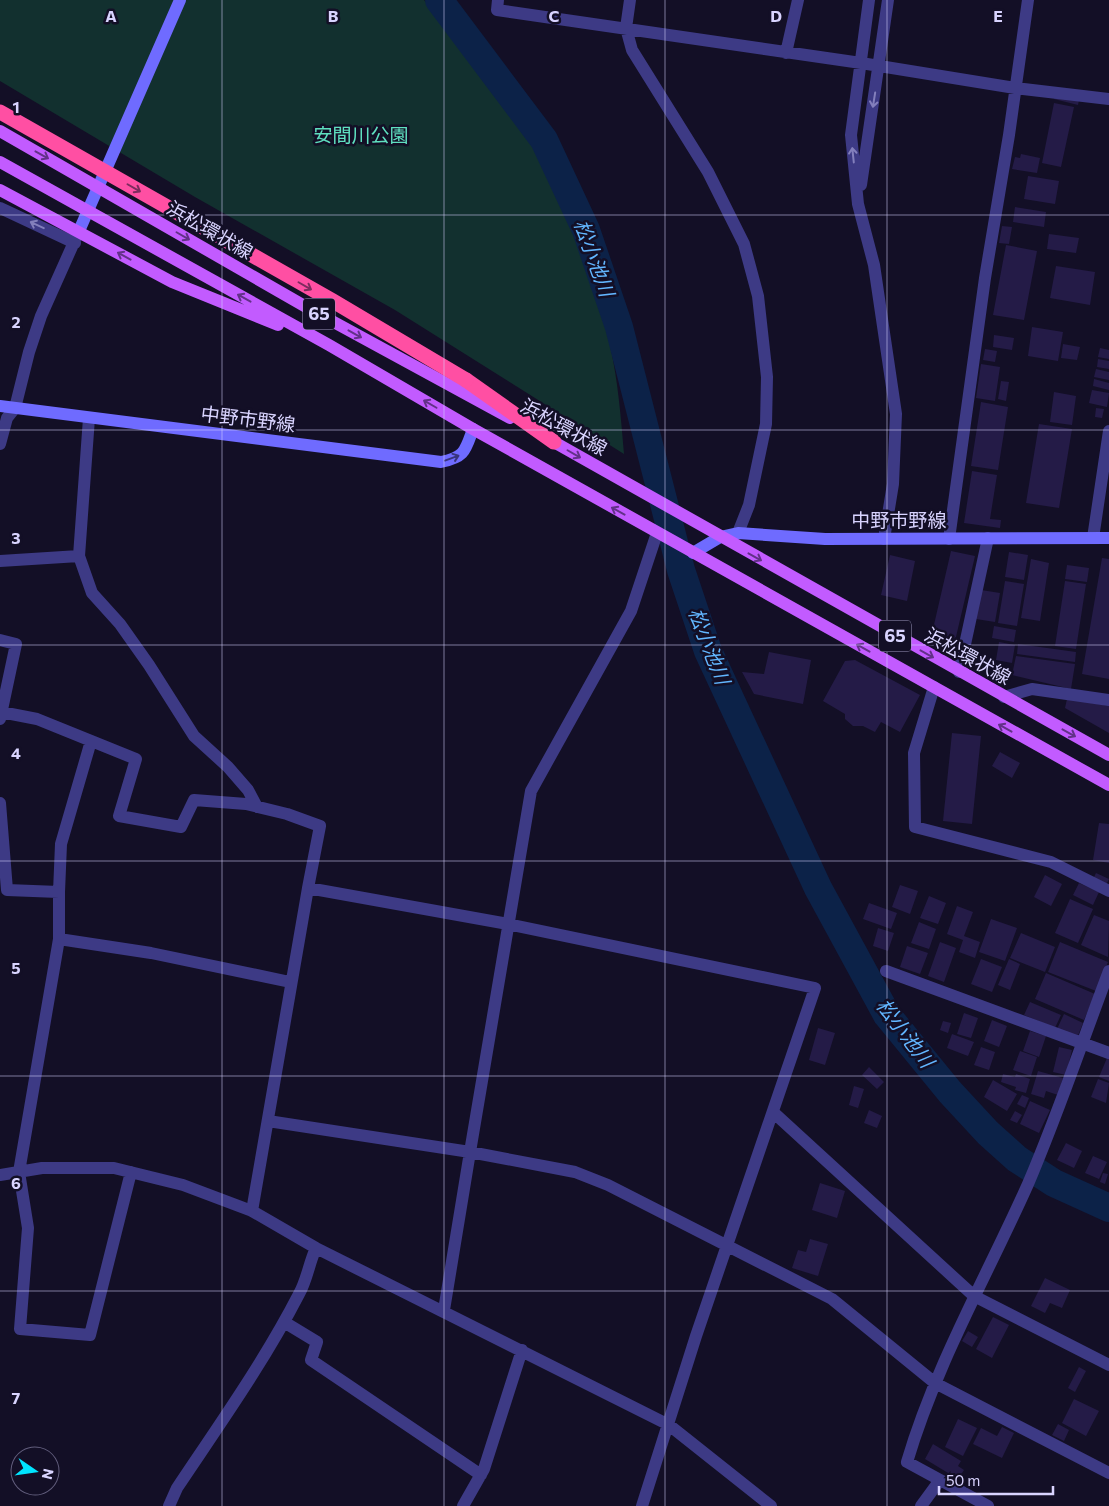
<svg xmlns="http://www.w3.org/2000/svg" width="1109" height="1506" font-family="Commissioner,'Noto Sans JP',sans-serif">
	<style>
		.green { fill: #12302f }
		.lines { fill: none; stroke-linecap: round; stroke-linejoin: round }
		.river { stroke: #0c2248; stroke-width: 28 }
		.building { fill: #241b47 }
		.street { stroke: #3d3a85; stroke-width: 12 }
		.secondary { stroke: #6f6bff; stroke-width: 12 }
		.primary { stroke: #c25bff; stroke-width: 12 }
		.highway { stroke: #ff4fa3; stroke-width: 15 }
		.highway-bridge { stroke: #ff4fa3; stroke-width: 15 }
		.oneway { stroke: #837fbc }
		.oneway2 { stroke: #623188 }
		.oneway3 { stroke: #7d2c5e }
		.oneway4 { stroke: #38347d }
		.grid { fill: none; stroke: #d9d4ff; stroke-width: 1; stroke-opacity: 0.55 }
		.labels { text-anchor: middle; stroke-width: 5; stroke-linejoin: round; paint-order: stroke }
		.shield { fill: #130f26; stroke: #9e99be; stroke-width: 1 }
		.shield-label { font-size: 18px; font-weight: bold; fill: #d9d4ff }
		.park-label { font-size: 19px; fill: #5fe0c0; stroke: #130f26 }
		.street-label { font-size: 19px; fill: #d9d4ff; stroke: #130f26 }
		.water-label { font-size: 20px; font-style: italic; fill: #62b6ff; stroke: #130f26 }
		.grid-label { font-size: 16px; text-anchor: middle; font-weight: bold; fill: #d9d4ff; stroke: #130f26; stroke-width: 5; stroke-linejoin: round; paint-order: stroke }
	</style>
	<rect width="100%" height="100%" fill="#130f26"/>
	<path class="green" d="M0,0h424c37,43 79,86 107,137 36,64 62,137 79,208 8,36 11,73 14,109l-229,-144 -200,-113 -195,-116z"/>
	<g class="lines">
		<path class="river" d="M439,0l105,140 42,90 33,97 62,243 27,81 110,237 69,127 63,77 38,41 29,26 37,24 55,25"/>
	</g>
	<path class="building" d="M1055,94l24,6 -1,5 -24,-6z
		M1054,103l20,4 -13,60 -19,-4z
		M1021,154l19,4 -3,15 -25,-4 3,-12 5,1z
		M1028,176l31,5 -4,23 -31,-5z
		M1015,207l31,5 -2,15 -31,-5z
		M1002,226l10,1 -3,17 -10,-1z
		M1049,234l30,4 -3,15 -29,-4z
		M1006,245l31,6 -13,69 -31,-5z
		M1056,266l39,6 -5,33 -40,-7z
		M1032,327l31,5 -5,29 -30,-5z
		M994,335l20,3 -2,12 -19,-3z
		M1063,344l17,3 -3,13 -16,-2z
		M1100,348l9,2v9l-11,-2z
		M985,349l12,2 -2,11 -12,-2z
		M1098,359l11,2v8l-12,-2z
		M981,364l19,3 -5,34 -19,-3z
		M1096,369l13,3v8l-15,-3z
		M1094,379l15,4v7l-16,-4z
		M1001,381l8,1 -3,19 -8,-2z
		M1092,390l17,3 -2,14 -18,-4z
		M1054,392l22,4 -4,29 -22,-3z
		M981,402l27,5 -10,63 -27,-4z
		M1096,408l8,1 -2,9 -7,-1z
		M1039,424l33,5 -13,79 -33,-5z
		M972,471l25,4 -7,44 11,1 -1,8 -36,-5z
		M951,551l24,5 -20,85 -22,-12z
		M1009,552l19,3 -4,25 -19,-3z
		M890,555l25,6 -8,40 -26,-6z
		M1102,558l7,1v120l-27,-5z
		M1031,559l18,4 -9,58 -19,-3z
		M1067,565l22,3 -2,14 -22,-3z
		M1005,581l19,3 -7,42 -19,-3z
		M1065,581l21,3 -10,65 -21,-3z
		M981,590l19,3 -5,29 -19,-3z
		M994,626l22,4 -2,12 -22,-4z
		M999,642l16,3 -3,18 -16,-3z
		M1018,644l58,8 -1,10 -58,-8z
		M769,652l42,8 -8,44 -49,-10 -12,-22 22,2z
		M1016,656l59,8 -4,25 -59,-14z
		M855,660l65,35 -20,37 -19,-10 -6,10 -12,-6h-10l-8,-7v-5l-22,-13 22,-40z
		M1067,699l42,7v27l-44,-25z
		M952,733l29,3 -9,88 -29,-3z
		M1000,752l20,11 -8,15 -20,-12z
		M1099,823l10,1v39l-16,-3z
		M1096,873l13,6 -3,6 -13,-6z
		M1045,875l17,9 -11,22 -17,-9z
		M1079,883l20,9 -6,13 -20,-10z
		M900,885l18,6 -8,23 -18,-7z
		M929,896l17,7 -8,21 -18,-6z
		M1070,899l23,10 -15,34 -23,-10z
		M869,903l28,10 -6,16 -28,-10z
		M957,906l16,6 -9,24 16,6 -5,16 -16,-6 4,-12 -16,-6z
		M1094,915l15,6 -1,36 -27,-12z
		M991,919l26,9 -12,33 -26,-9z
		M919,922l17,7 -7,20 -18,-6z
		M878,928l16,5 -6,18 -15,-5z
		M1021,933l34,14 -10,25 -35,-14z
		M940,942l16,6 -12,34 -16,-6z
		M1060,942l48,20 -12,29 -48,-19z
		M907,946l21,7 -8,21 -20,-7z
		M981,959l21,8 -10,25 -21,-8z
		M1009,959l11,5 -10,26 -12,-5z
		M1046,973l49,21 -11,26 -49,-21z
		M1030,1002l31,13 -6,13 -31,-13z
		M964,1013l14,5 -7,20 -14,-4z
		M1064,1014l19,9 -6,15 -20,-9z
		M992,1020l15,6 -8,21 -15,-6z
		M943,1021l8,2 -3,10 -8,-3z
		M818,1028l17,5 -10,32 -16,-5z
		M1030,1031l16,5 -7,21 -16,-6z
		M952,1034l22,8 -6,14 -21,-8z
		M981,1047l14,5 -6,18 -15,-5z
		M1059,1047l13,3 -6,25 -13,-3z
		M1020,1051l17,6 -6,19 -18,-6z
		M1107,1058l2,1v22l-10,-4z
		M869,1067l15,15 -7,7 -15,-14z
		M1038,1071l25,7 -5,17 -12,-4 -2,7 -13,-4z
		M1003,1074l12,3 1,-3 14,5 -4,14 -11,-3 1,-3 -15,-5z
		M1098,1079l11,4 -3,20 -15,-6z
		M993,1080l24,14 -10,17 -23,-14z
		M854,1086l10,3 -6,19 -9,-3z
		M1022,1095l7,3 -4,10 -8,-4z
		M1030,1101l20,9 -11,23 -19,-9z
		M869,1110l13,6 -5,12 -13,-5z
		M1015,1111l7,4 -5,8 -7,-3z
		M1066,1143l16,8 -8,17 -17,-8z
		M1093,1156l14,6 -8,17 -14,-6z
		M1103,1173l5,1 -3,10 -5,-2z
		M820,1183l25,8 -8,27 -25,-8z
		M810,1239l18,5 -10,32 -26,-8 6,-18 8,2z
		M1045,1278l25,12 -8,18 -12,-5 -5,10 -14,-7z
		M993,1317l16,8 -17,33 -16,-9z
		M968,1331l10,6 -6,10 -10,-6z
		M1079,1367l7,4 -11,21 -7,-4z
		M1074,1399l25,12 -13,25 -24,-13z
		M958,1419l19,9 -14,28 -18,-9z
		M1058,1424l11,6 -5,11 -12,-6z
		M1002,1427l12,6 -12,25 -29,-14 8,-16 16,8z
		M933,1444l28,17 -3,5 6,4 -6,9 -33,-20z"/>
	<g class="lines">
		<path class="street" d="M498,0l-1,10 364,53 154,25 94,11
			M630,0l-4,28 6,22 76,122 36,72 14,52 9,81 -1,47 -17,81 -11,28
			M869,0l-18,135 7,69 16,61 22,149 -3,70 -9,55
			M786,53l12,-53
			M861,185l27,-185
			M0,208l75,35
			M89,418l-10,138 13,37 28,31 29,41 45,71 34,31 20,23 9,17
			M0,444l7,-26 8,-10 14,-56 12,-36 38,-85
			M1093,538l16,-107
			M949,539l36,-261 24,-143 19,-135
			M0,561l79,-5
			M0,640l16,4 -16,75
			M959,672l29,-134
			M934,687l-20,66 1,74 136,35 58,29
			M1004,697l28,-8 77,11
			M1,712l36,7 99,40 -17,57 62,11 13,-27 52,4 41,10 33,12 -12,62
			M0,803l7,87 52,2v47l92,14 139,29
			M59,892l2,-48 30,-103
			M59,939l-40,233 9,56 -8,101 70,6 41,-163
			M886,971l223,82
			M773,1112l201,184 135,69
			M268,1121l202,31 61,-361 100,-180 26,-78
			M0,1175l42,-7h72l69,17 69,26 64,37 353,177 102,81
			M252,1211l56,-323 200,36 307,64 -119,348 -54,170
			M444,1310l26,-158 105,20 33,13 224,114 103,84 174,90
			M284,1322l33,20 -6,18 170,115
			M169,1506l8,-18c42,-63 87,-126 122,-194 8,-14 10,-31 17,-46
			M463,1506l21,-37 38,-119
			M921,1506l19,-26
			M988,1506l-81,-44c29,-98 80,-186 121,-278 30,-70 54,-142 81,-213"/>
		<path class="secondary" d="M79,231l101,-231
			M0,406l441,56c24,-5 24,-11 32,-33
			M693,553l27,-16 18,-4 87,6 284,-1"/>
		<path class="primary" d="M0,131l308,177 202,110
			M0,162l329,183 144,84 636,356
			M0,190l172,92 106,43
			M545,437l564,318"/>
		<path class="highway" d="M466,380l88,62"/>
		<path class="highway-bridge" d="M0,112l333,189 133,79"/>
	</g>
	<defs><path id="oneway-shaft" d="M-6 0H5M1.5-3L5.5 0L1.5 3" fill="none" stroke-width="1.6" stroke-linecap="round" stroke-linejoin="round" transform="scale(1.25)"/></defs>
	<g class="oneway">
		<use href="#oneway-shaft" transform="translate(874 100) rotate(99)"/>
		<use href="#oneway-shaft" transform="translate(853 155) rotate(-96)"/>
		<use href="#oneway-shaft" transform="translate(37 225) rotate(-155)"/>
	</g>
	<g class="oneway2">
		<use href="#oneway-shaft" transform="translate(42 155) rotate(29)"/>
		<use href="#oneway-shaft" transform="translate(183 236) rotate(30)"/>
		<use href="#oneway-shaft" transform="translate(124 256) rotate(-151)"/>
		<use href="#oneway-shaft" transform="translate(244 298) rotate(-151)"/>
		<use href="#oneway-shaft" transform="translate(355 334) rotate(29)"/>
		<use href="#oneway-shaft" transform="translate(430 404) rotate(-150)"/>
		<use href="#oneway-shaft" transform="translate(574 454) rotate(30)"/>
		<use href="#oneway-shaft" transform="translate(618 511) rotate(-151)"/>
		<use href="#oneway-shaft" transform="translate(755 557) rotate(29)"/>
		<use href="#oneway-shaft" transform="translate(863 648) rotate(-151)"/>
		<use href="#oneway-shaft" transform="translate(927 654) rotate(29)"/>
		<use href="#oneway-shaft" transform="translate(1005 728) rotate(-151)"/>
		<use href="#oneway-shaft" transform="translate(1069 733) rotate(29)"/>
	</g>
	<g class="oneway3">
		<use href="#oneway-shaft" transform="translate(134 188) rotate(30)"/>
		<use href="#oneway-shaft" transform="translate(305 286) rotate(30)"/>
	</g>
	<use class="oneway4" href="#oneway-shaft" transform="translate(452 458) rotate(-20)"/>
	<path class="grid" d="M222,0v1506M444,0v1506M665,0v1506M887,0v1506M0,215h1109M0,430h1109M0,645h1109M0,861h1109M0,1076h1109M0,1291h1109"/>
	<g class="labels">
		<g class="shield">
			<rect x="303" y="298.5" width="32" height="31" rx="4"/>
			<rect x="879" y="620.5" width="32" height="31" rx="4"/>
		</g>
		<g class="shield-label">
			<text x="319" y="320">65</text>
			<text x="895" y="642">65</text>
		</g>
		<g class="park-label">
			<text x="361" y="142">安間川公園</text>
		</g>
		<g class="street-label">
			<text transform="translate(210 230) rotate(30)" y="7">浜松環状線</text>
			<text transform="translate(248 419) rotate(7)" y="7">中野市野線</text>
			<text transform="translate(564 427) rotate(29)" y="7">浜松環状線</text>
			<text x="899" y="527">中野市野線</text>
			<text transform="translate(968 656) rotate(29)" y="7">浜松環状線</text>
		</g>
		<g class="water-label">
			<text transform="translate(594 258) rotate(70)" y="7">松小池川</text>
			<text transform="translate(709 646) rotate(69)" y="7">松小池川</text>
			<text transform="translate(905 1033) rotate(53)" y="7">松小池川</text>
		</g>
	</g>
	<g class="grid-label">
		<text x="111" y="22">A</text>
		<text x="333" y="22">B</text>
		<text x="554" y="22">C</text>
		<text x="776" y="22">D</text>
		<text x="998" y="22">E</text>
		<text x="16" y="113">1</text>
		<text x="16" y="328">2</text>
		<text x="16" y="544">3</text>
		<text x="16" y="759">4</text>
		<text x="16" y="974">5</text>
		<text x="16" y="1189">6</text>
		<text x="16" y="1404">7</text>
	</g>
	<g transform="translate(35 1471) rotate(103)"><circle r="24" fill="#130f26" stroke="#625e7d"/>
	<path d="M0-4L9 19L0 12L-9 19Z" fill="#00e5ff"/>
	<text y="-8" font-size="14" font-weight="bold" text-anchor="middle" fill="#d9d4ff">N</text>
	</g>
	<path d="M939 1486v8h114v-8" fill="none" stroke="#d9d4ff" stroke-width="2.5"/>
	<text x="946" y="1486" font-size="15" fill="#d9d4ff" stroke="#130f26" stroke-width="4" paint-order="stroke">50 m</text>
</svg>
